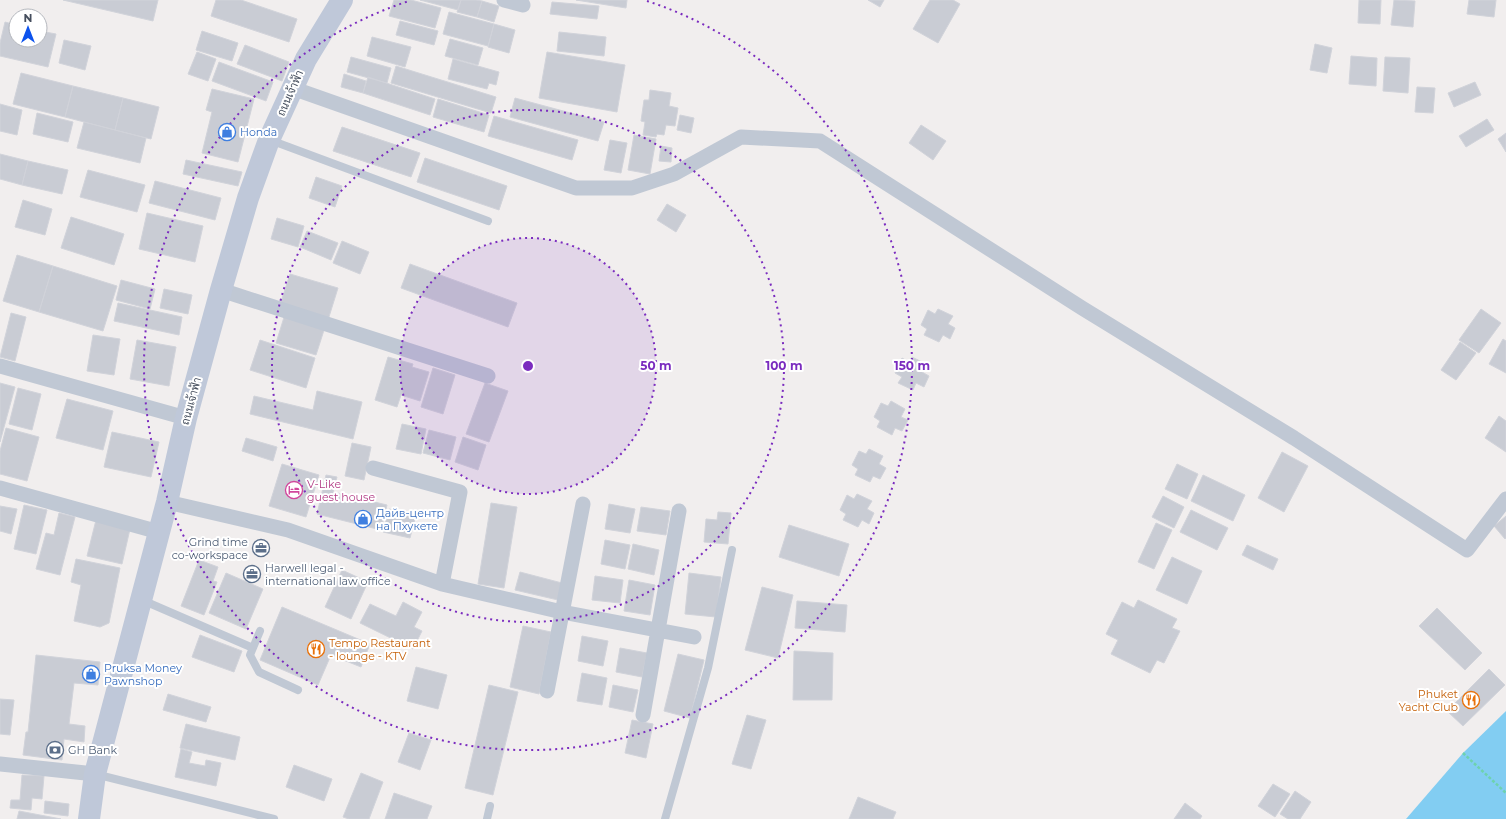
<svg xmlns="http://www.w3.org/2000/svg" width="1506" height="819" font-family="Montserrat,Sarabun,sans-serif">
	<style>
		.water { fill: #82cdf2 }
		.building { fill: #c9ccd4; stroke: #d1d3da }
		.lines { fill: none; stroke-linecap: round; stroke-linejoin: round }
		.path { stroke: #6ed2ae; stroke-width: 2.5; stroke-dasharray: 3 2; stroke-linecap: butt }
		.service { stroke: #c0c8d4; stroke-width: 8 }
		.minor { stroke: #c0c8d4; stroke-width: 15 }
		.secondary { stroke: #bfc8d9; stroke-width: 22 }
		.ring { fill: none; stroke: #7b2cbf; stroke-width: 2; stroke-dasharray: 2 4 }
		.labels { text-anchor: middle; stroke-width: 4; stroke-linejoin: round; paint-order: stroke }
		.street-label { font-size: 11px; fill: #454e5d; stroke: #fff }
		.shop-label { font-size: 11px; fill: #366cbe; stroke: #fff; text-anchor: start }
		.hotel-label { font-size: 11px; fill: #b23c85; stroke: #fff; text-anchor: start }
		.service-label { font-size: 11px; fill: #4e5e75; stroke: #fff; text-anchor: start }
		.food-label { font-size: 11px; fill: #c56008; stroke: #fff; text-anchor: start }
		.centre { fill: #7b2cbf; stroke: #fff; stroke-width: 2 }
		.ring-label { font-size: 12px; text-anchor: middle; font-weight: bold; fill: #7b2cbf; stroke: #fff; stroke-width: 4; stroke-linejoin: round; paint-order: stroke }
	</style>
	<rect width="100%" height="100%" fill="#f1eeee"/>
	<path class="water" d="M1506,711v108h-100l57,-66z"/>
	<path class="building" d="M63,0h95l-5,21z
		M216,0h25l56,19 -8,23 -78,-26z
		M394,0h17l30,8 -6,20 -46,-12z
		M420,0h41l-3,10z
		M461,0h15l6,1 -5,16 -20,-5z
		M576,0h51l-1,8z
		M868,0h16l-4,7z
		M930,0h23l7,4 -22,39 -25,-14z
		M1359,0h22l-1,24 -22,-1z
		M1394,0l21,1 -2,26 -22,-2z
		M1469,0h27l-2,17 -27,-3z
		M482,1l17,5 -5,16 -17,-5z
		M552,2l47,4 -2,13 -47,-5z
		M449,12l45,12 -6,22 -45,-12z
		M400,21l38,10 -4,14 -38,-10z
		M5,22l11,3v15h24v-9l16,3 -8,33 -48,-11v-13z
		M494,24l21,6 -6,23 -21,-6z
		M202,31l36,12 -6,18 -36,-11z
		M559,32l47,5 -2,19 -47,-5z
		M372,37l39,10 -6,20 -38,-11z
		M450,39l33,9 -5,17 -33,-9z
		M64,40l27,6 -6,24 -26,-7z
		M1315,44l17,4 -5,25 -17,-3z
		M245,45l44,17 -7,19 -45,-17z
		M197,52l19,7 -8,22 -20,-7z
		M547,52l78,13 -8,47 -78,-14z
		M1351,56l26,2 -1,28 -27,-2z
		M351,57l40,11 -4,15 -40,-11z
		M1385,57l25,1 -2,35 -25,-2z
		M453,59l46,13 -3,13 -7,-2 -2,6 -39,-10z
		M219,62l54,20 -7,19 -54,-20z
		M396,66l100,31 -5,16 -100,-30z
		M21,73l52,13 -8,31 -52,-13z
		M344,74l22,7 -3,12 -22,-6z
		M368,77l67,22 -5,16 -67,-22z
		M1475,82l6,13 -27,12 -6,-14z
		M73,86l50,12 -8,32 -50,-13z
		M1417,87l18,1 -2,25 -18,-1z
		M212,89l42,10 -16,63 -36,-9 10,-41 -6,-2z
		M650,90l21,3 -2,13 9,2 -3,18 -9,-1 -2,10 -7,-1 -1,3 -13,-2 2,-13 -4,-1 3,-21h5z
		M123,98l36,9 -8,32 -36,-9z
		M515,98l89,24 -6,19 -88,-24z
		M438,99l51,16 -5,17 -51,-15z
		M0,104l22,6 -5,25 -17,-4z
		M37,113l36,9 -5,20 -35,-8z
		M680,115l14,3 -3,15 -14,-3z
		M494,116l84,24 -6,20 -84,-24z
		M1487,119l7,11 -28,17 -7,-11z
		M84,122l62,16 -6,25 -63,-15z
		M921,125l25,16 -13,19 -24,-17z
		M342,127l78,26 -9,24 -78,-26z
		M1506,133v19l-8,-13z
		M634,135l22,4 -6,35 -22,-4z
		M610,140l17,3 -6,30 -17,-3z
		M661,146l11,2 -1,14 -12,-1z
		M0,154l28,7 -6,24 -22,-6z
		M425,158l82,28 -8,24 -82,-28z
		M186,160l56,12 -4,14 -55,-12z
		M28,161l40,9 -6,24 -40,-9z
		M88,170l57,15 -8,27 -57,-15z
		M316,177l26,9 -7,21 -26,-9z
		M155,181l66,17 -6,22 -66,-17z
		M23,200l29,9 -7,26 -30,-8z
		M667,204l19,11 -10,17 -19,-12z
		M147,213l56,13 -8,36 -56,-13z
		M71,217l53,17 -10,31 -53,-17z
		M277,218l27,8 -6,21 -27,-8z
		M307,231l31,12 -7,17 -31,-13z
		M342,241l27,11 -9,22 -27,-11z
		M17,255l36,11 -14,46 -36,-11z
		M410,264l107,39 -9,24 -107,-39z
		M53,266l64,20 -14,45 -64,-19z
		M290,274l48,14 -10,32 -48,-15z
		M121,280l34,9 -5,20 -34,-9z
		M164,289l28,6 -4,19 -28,-6z
		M118,303l64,14 -3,18 -65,-14z
		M938,309l15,7 -5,8 7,4 -5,11 -7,-4 -4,7 -15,-7 3,-6 -6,-4 7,-15 7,4z
		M1481,309l20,14 -22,30 -20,-13z
		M11,313l15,4 -11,44 -15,-4z
		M285,314l40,13 -9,28 -40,-12z
		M93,335l27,4 -6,36 -27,-4z
		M1503,339l3,2v32l-17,-9z
		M137,340l39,7 -7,39 -39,-7z
		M260,340l55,18 -9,30 -56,-18z
		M1460,342l16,11 -20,27 -15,-10z
		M388,357l25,7 -1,3 17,5 -9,29 -19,-6 -4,12 -22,-7z
		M912,357l14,7 -4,8 7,4 -5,11 -8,-4 -3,7 -15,-7 4,-6 -7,-4 7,-15 7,4z
		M433,368l22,7 -12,39 -22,-7z
		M0,383l15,4 -15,55z
		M485,383l23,8 -19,51 -23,-8z
		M18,388l23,6 -9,36 -23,-6z
		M317,391l45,11 -9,37 -103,-25 4,-18 59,14z
		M67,399l46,12 -10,39 -47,-12z
		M891,401l14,8 -4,8 7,3 -6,11 -7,-3 -3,7 -15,-8 3,-6 -6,-4 7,-14 7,3z
		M1499,416l7,5v31l-21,-14z
		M402,424l24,5 -5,25 -25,-5z
		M6,428l33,9 -12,44 -27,-7v-23z
		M429,430l27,7 -6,23 -27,-7z
		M112,432l47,10 -8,35 -47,-10z
		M463,437l23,8 -8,25 -23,-8z
		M246,438l31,9 -4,14 -31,-10z
		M352,443l19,4 -7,33 -19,-4z
		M869,449l14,7 -4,8 7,4 -6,11 -7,-3 -3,6 -15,-7 3,-6 -6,-4 7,-14 7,3z
		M1282,452l26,14 -24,46 -26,-14z
		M282,464l37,11 -13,42 -37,-11z
		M1177,464l21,10 -11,25 -22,-10z
		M326,475l11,2 -4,15 54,13 -6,25 -64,-16z
		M1203,475l42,20 -12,26 -42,-20z
		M857,494l15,7 -5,8 7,4 -5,11 -7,-4 -4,7 -15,-7 3,-6 -6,-4 7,-15 7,4z
		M1163,496l21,11 -10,21 -22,-11z
		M491,503l26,4 -13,81 -26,-4z
		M609,504l26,5 -5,24 -25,-4z
		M24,505l23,5 -11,44 -22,-5z
		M0,506l17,3 -6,25 -11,-3z
		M641,507l29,4 -4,24 -29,-4z
		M389,509l27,6 -6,23 -27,-6z
		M1191,510l37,18 -11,22 -37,-18z
		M718,512l13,1 -3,31 -24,-2 2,-23 11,1z
		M59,513l16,4 -15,58 -24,-6 10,-36 8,2z
		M1506,516v22l-1,1 -11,-13z
		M96,520l34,9 -8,35 -35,-8z
		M1156,523l16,7 -18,39 -16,-7z
		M789,525l60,19 -10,32 -60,-19z
		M605,540l25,5 -5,24 -24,-5z
		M633,544l26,6 -5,25 -26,-6z
		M1247,545l31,14 -5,11 -31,-15z
		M1172,557l30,14 -15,33 -31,-14z
		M76,559l44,9 -11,55 -9,4 -26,-6 7,-36 -10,-3z
		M199,560l19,7 -5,14 4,1 -13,33 -23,-9z
		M342,570l26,12 -17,37 -26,-12z
		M520,572l42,11 -4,17 -43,-10z
		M226,573l37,16 -17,40 -37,-16z
		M689,573l32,4 -5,40 -31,-3z
		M595,576l28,4 -3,23 -28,-3z
		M629,580l26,5 -5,30 -26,-4z
		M762,587l31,8 -15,63 -33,-8z
		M1138,600l39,19 -5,9 8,3 -16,32 -7,-3 -7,13 -39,-19 7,-14 -12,-6 16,-32 12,6z
		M797,601l50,4 -2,27 -50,-4z
		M403,602l19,10 -8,15 8,4 -9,18 -53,-26 10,-19 26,12z
		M282,607l88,37 -9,23 -30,-12 -13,30 -58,-25z
		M1437,608l45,45 -17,17 -46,-44z
		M523,626l28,6 -12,62 -29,-7z
		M200,635l42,16 -8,21 -42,-15z
		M582,636l26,5 -5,25 -25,-5z
		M620,648l27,5 -5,24 -26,-5z
		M794,651l39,2 -1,47h-39z
		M678,654l26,6 -14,58 -26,-7z
		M36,655l64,7 -2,23 -24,-2 -5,41 16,2 -1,16 -20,-3 -2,21 -39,-5 3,-23h2z
		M416,667l31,8 -9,34 -31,-8z
		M1489,669l16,16 -42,41 -16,-15z
		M582,673l25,5 -5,27 -25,-4z
		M489,685l29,7 -25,103 -28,-7z
		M613,685l25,5 -5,22 -24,-5z
		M168,694l43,13 -5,15 -43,-12z
		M0,699l14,1 -4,35 -10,-1z
		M747,715l19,5 -15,49 -19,-5z
		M632,720l21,4 -7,34 -21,-5z
		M186,724l54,13 -5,23 -55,-12z
		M409,733l22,7 -11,30 -22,-8z
		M181,749l11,3 -3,11 16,3 1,-6 15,3 -5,23 -41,-9z
		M294,765l38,14 -8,22 -38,-14z
		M361,773l22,9 -14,37h-20l-6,-2z
		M22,775l22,1 -2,23 -10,-1 -1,12 -21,-2 1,-8h9z
		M1273,784l17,10 -15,23 -17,-11z
		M1295,791l16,11 -11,17h-12l-8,-5z
		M394,793l38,13 -5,13h-42z
		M858,797l38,15 -3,7h-44z
		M45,801l24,3 -1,12 -24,-3z
		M1185,803l17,13 -2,3h-26z
		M19,811l42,8h-44z"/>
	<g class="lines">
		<path class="path" d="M1463,753l43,40"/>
		<path class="service" d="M270,140l218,81
			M142,600l111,48
			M260,631l-10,24 9,17 39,18
			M95,774l179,45
			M487,819l3,-13
			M665,819l43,-151 24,-118"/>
		<path class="minor" d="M504,0l19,5
			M292,88l284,100h56l42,-14 67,-37 79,4 262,167 212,130 173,112 39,-51
			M221,290l267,86
			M0,366l186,52
			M373,468l87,24 -18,92
			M0,488l159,44
			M167,502l121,28 154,54 120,28 132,25
			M547,691l36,-187
			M643,715l36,-204
			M0,764l95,10"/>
		<path class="secondary" d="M89,819l6,-45 72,-272 19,-84 35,-128 27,-92 21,-58 37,-81 36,-59"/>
	</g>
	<circle cx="528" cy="366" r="128" fill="#7b2cbf" fill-opacity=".12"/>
	<g class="ring">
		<circle cx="528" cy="366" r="128"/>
		<circle cx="528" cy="366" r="256"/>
		<path d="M647 1A384 384 0 1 1 409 1"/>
	</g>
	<defs>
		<g id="shop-ring" transform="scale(0.9)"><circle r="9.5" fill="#fff" stroke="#3f7fe0" stroke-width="1.5"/><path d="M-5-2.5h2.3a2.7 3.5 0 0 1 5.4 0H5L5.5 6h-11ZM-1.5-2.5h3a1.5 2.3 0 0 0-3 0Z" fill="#3f7fe0"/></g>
		<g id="hotel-ring" transform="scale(0.9)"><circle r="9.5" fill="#fff" stroke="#d1479c" stroke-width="1.5"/><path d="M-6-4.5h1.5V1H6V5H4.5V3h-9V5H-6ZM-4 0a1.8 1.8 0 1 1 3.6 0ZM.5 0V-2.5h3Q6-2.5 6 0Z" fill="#d1479c"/></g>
		<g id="office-ring" transform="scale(0.9)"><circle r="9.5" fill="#fff" stroke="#5c6f8a" stroke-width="1.5"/><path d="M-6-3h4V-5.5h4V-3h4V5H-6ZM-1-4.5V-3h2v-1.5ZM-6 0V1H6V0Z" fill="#5c6f8a"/></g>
		<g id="restaurant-ring" transform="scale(0.9)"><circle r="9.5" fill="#fff" stroke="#e8710a" stroke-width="1.5"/><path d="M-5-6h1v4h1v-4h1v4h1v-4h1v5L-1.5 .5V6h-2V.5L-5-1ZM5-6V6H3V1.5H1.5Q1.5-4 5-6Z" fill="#e8710a"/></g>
		<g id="bank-ring" transform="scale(0.9)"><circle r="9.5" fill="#fff" stroke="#5c6f8a" stroke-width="1.5"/><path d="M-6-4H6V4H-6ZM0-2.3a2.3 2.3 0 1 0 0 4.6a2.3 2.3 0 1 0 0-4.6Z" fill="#5c6f8a"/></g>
	</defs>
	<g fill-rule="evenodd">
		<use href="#shop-ring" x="227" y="132"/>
		<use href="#hotel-ring" x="294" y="490"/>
		<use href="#shop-ring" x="363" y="519"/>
		<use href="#office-ring" x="261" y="548"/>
		<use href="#office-ring" x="252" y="574"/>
		<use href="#restaurant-ring" x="316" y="649"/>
		<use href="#shop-ring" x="91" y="674"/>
		<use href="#restaurant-ring" x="1471" y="700"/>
		<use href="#bank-ring" x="55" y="750"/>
	</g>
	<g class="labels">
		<g class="street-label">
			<text transform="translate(290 93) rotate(-66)" y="4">ถนนเจ้าฟ้า</text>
			<text transform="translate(191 401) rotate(-75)" y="4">ถนนเจ้าฟ้า</text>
		</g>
		<g class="shop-label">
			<text x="240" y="136">Honda</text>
			<text x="376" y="517">Дайв-центр<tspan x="376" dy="13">на Пхукете</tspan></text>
			<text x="104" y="672">Pruksa Money<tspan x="104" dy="13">Pawnshop</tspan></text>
		</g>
		<g class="hotel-label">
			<text x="307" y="488">V-Like<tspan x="307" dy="13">guest house</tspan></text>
		</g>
		<g class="service-label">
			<text x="248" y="546" text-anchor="end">Grind time<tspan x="248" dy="13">co-workspace</tspan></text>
			<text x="265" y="572">Harwell legal -<tspan x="265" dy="13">international law office</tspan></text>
			<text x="68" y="754">GH Bank</text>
		</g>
		<g class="food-label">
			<text x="329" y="647">Tempo Restaurant<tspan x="329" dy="13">- lounge - KTV</tspan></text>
			<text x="1458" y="698" text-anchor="end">Phuket<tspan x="1458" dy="13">Yacht Club</tspan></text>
		</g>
	</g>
	<circle cx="528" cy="366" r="6" class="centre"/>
	<g class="ring-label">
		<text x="656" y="370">50 m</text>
		<text x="784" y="370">100 m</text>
		<text x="912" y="370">150 m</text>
	</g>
	<g transform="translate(28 28)"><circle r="19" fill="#ffffff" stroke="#b5b8be"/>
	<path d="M0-3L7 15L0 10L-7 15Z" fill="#0c52ed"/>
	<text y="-6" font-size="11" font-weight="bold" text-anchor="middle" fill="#454e5d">N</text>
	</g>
</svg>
